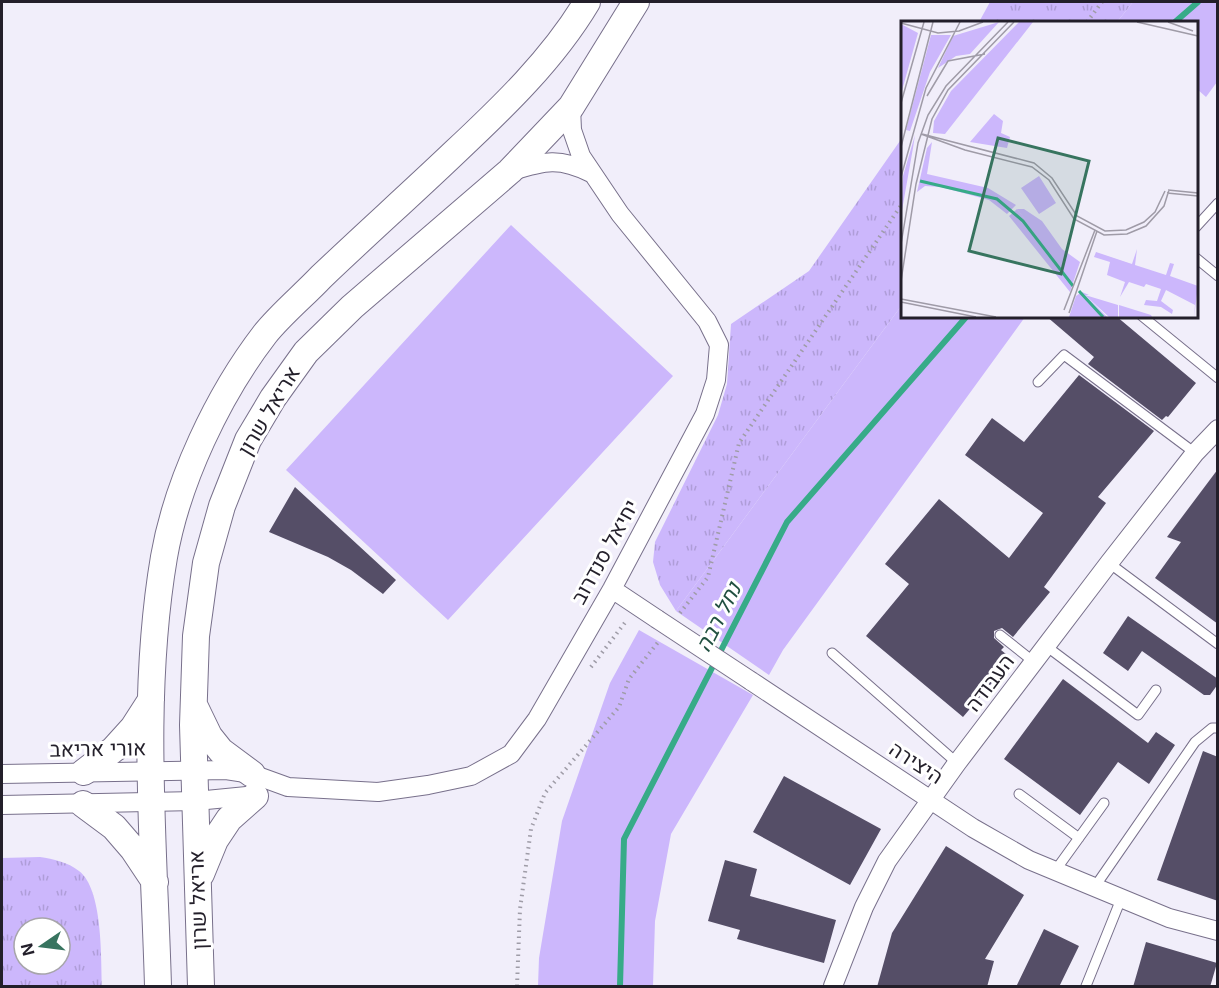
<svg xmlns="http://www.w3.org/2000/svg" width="1219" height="988" font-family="Inter,Heebo,sans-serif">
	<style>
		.green { fill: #ccb7fc }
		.park { fill: url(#park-tufts); fill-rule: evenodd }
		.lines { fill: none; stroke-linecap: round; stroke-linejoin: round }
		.stream { stroke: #37ab88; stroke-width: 6 }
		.building { fill: #554e67 }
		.lane-casing { stroke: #78708b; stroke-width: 11 }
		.street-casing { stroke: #78708b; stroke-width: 20 }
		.secondary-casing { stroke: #78708b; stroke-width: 28 }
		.path { stroke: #9f9ca7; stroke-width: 4; stroke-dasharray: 1.5 4.5; stroke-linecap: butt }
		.lane { stroke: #fff; stroke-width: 9 }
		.street { stroke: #fff; stroke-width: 18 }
		.secondary { stroke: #fff; stroke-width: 26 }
		.street-bridge-casing { stroke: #78708b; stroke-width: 20; stroke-linecap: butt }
		.street-bridge { stroke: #fff; stroke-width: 18 }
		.labels { text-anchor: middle; stroke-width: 6; stroke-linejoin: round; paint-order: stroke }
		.street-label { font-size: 21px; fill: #231f2a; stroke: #fff }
		.water-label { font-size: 22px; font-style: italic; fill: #215041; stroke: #fff }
		.inset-river { fill: none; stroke: #37ab88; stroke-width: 3 }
		.inset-road { fill: none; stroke: #9f9ba7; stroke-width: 1.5 }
		.view { fill: #37745f; fill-opacity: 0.15; stroke: #37745f; stroke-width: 3 }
		.inset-edge { fill: none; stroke: #231f2a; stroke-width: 3 }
	</style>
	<defs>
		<pattern id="park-tufts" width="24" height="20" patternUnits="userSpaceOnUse" patternTransform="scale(1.5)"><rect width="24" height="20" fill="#ccb7fc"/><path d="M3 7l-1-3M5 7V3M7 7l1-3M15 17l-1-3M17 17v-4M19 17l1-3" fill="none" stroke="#af9dd8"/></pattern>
	</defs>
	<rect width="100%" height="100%" fill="#f1eefa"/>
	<path class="green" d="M1133,2h84v80l-11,15 -9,-8 -1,-67h-79z
		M511,225l162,151 -225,244 -162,-150z
		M902,305v11l123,1 -242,333 -14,25 -93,-64z
		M639,630l114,65 -82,139 -16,87 -2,65h-115l1,-28 23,-137 48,-138z"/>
	<path class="park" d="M990,2h143l-16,20h-138z
		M902,138v167l-226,306 -16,-26 -7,-23 2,-20 63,-127 9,-31 4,-60 78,-53z
		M40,857c13,2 28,5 39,14 24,18 22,87 23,115h-100v-128zM24,928h36v36h-36z"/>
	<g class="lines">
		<path class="stream" d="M1175,22l23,-20
			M620,986l4,-147 163,-317 180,-206"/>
	</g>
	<path class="building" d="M1046,316h70l80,67 -28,34 -2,-1 -4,4 -74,-56 6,-7z
		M1079,375l75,56 -56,66 8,6 -62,84 6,5 -37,45 -11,-9 -8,3v7l10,9 -3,3 11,9 -49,58 -97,-81 43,-52 -24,-20 54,-65 70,59 34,-45 -78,-58 27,-37 32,24z
		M1218,469v155l-63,-46 26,-36 -14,-5z
		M295,487l101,93 -13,14 -32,-24 -23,-13 -59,-25z
		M1128,616l90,63v5l-8,11h-6l-62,-44 -14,20 -25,-18z
		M1063,679l85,64 8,-11 19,13 -26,39 -31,-22 -38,53 -76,-56z
		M1203,751l15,6v144l-61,-21z
		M784,776l97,53 -31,56 -97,-53z
		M946,846l78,49 -39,64 9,2 -7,26h-110l15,-54z
		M725,860l32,9 -7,27 86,24 -12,43 -87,-24 3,-9 -32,-9z
		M1044,929l35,17 -20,41h-43z
		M1146,942l71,21 -7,24h-77z"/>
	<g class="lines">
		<g class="lane-casing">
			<path id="lane" d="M1196,227l22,-24
				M1196,258l22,18
				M1142,316l76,62
				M1038,382l26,-27 131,98
				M1109,563l109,81
				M1000,635l34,27
				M1046,646l92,69 18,-25
				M832,653l125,110
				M1019,794l60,44
				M1055,871l49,-68
				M1094,888l101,-146 17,-14h6
				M1086,986l35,-87"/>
		</g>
		<g class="street-casing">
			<path id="street" d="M512,171c33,-10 47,-14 79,2
				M612,589l45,30
				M751,681l222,147 56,32 140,58 49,13
				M2,774l224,-4 26,4 36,13 90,5 50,-7 43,-9 40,-22 26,-35 75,-130 93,-175 11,-34 3,-35 -12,-24 -87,-107 -39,-58 -9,-26 -1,-23
				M2,805l194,-4 61,-6
				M833,986l31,-79 23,-46 70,-98 152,-200 86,-110 23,-24"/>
		</g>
		<g class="secondary-casing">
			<path id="secondary" d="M195,707l14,29 12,15 31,23
				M84,772l30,-23 19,-21 18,-28
				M83,804l31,23 19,22 22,33
				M201,874l14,-34 14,-21 26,-23
				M158,986c-4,-142 -18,-288 6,-429 13,-75 54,-162 101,-223 16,-20 38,-38 56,-57 44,-42 90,-83 134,-125 48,-45 98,-93 132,-150
				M201,986l-8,-261 3,-89 10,-73 16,-57 26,-66 25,-42 33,-46 46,-45 158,-136 61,-64 65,-105"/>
		</g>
		<path class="path" d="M1087,22l15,-20
			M680,613l28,-36 31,-134 163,-239
			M591,667l36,-47
			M517,986l3,-77 11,-80 14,-36 74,-86 10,-28 30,-38"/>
		<use href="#lane" class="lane"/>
		<use href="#street" class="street"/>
		<use href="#secondary" class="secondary"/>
		<g class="street-bridge-casing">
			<path id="street-bridge" d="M657,619l94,62"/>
		</g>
		<use href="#street-bridge" class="street-bridge"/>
	</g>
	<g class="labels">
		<g class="street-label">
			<text transform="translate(269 411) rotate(-59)" y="7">אריאל שרון</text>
			<text transform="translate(605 552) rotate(-61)" y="7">יחיאל סנדרוב</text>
			<text transform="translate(990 683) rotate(-53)" y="7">העבודה</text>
			<text transform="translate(98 749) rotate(-1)" y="7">אורי אריאב</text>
			<text transform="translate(916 763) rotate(33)" y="7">היצירה</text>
			<text transform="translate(198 900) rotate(-92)" y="7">אריאל שרון</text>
		</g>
		<g class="water-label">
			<text transform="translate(718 617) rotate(-63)" y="8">נחל רבה</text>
		</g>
	</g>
	<g transform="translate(901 21)">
		<rect width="297" height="297" fill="#f1eefa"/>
		<path d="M118,1h14l-88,112 -12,-1 1,-12 17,-30zM0,3l17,9 -17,61zM30,14h20l-21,37 -20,59 -4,-1zM14,114l-2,13 -12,68 2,-40zM31,121l-5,32 61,14 28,17 -9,9 -18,-14 -48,-13 -16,-1 -8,6 10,-44zM138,155l17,27 -17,11 -18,-26zM116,188l49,61 7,13 -3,9 -61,-76zM181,271l7,3h-4l22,22h-38l7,-21zM218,284l32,10 1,2h-33z" fill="#ccb7fc"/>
		<path d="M98,1l-29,32 -14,2 -18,12 15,-32z" fill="#ccb7fc"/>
		<path d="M93,93l9,7 -2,12 9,4 -3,11 -37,-6zM116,188h7l18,12 20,28 18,13 -7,21zM236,228l-2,16 31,10 4,-12 4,1 -4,12 28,10 -4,31 1,-12 -29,-15 -5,11 12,9 -1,4 -11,-7 -17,-2 2,-5 11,1 4,-12 -15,-5 -2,3 -15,-5 -9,15 5,-15 -18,-7 3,-13 -16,-5 2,-5 36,12zM184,274l33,10v12h-9z" fill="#ccb7fc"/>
		<path class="inset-river" d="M19,160l77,18 26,22 50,65M178,270l24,26"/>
		<path class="inset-road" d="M236,1l61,14M267,1l25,9M0,2l37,10 21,-2 24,-9M26,75l21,-35 37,-7M0,82l23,-81M20,113l44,16 67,17 17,13 25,39 30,16 23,-1 19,-8 18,-20 5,-16M21,113l112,29 18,15 25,38 28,15 21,-1 18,-8 11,-10 10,-21M0,126l32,-125M0,156l25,-89 34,-66M267,169l30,3M266,172l31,3M0,223l17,-101 10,-28 18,-29 62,-64M0,260l15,-97 16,-65 16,-29 66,-68M0,278l95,18M0,281l75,15M163,289l31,-80M168,292l28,-82"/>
		<path class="view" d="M97,117l91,23 -28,113 -92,-23z"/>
		<rect width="297" height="297" class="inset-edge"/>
	</g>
	<rect width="1219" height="988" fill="none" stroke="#231f2a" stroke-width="6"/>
	<g transform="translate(42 946) rotate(256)"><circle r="28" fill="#ffffff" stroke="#a7a5aa" stroke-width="1.5"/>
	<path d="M0-4.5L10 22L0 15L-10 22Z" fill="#37745f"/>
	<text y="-9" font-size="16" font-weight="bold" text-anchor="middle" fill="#231f2a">N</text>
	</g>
</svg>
